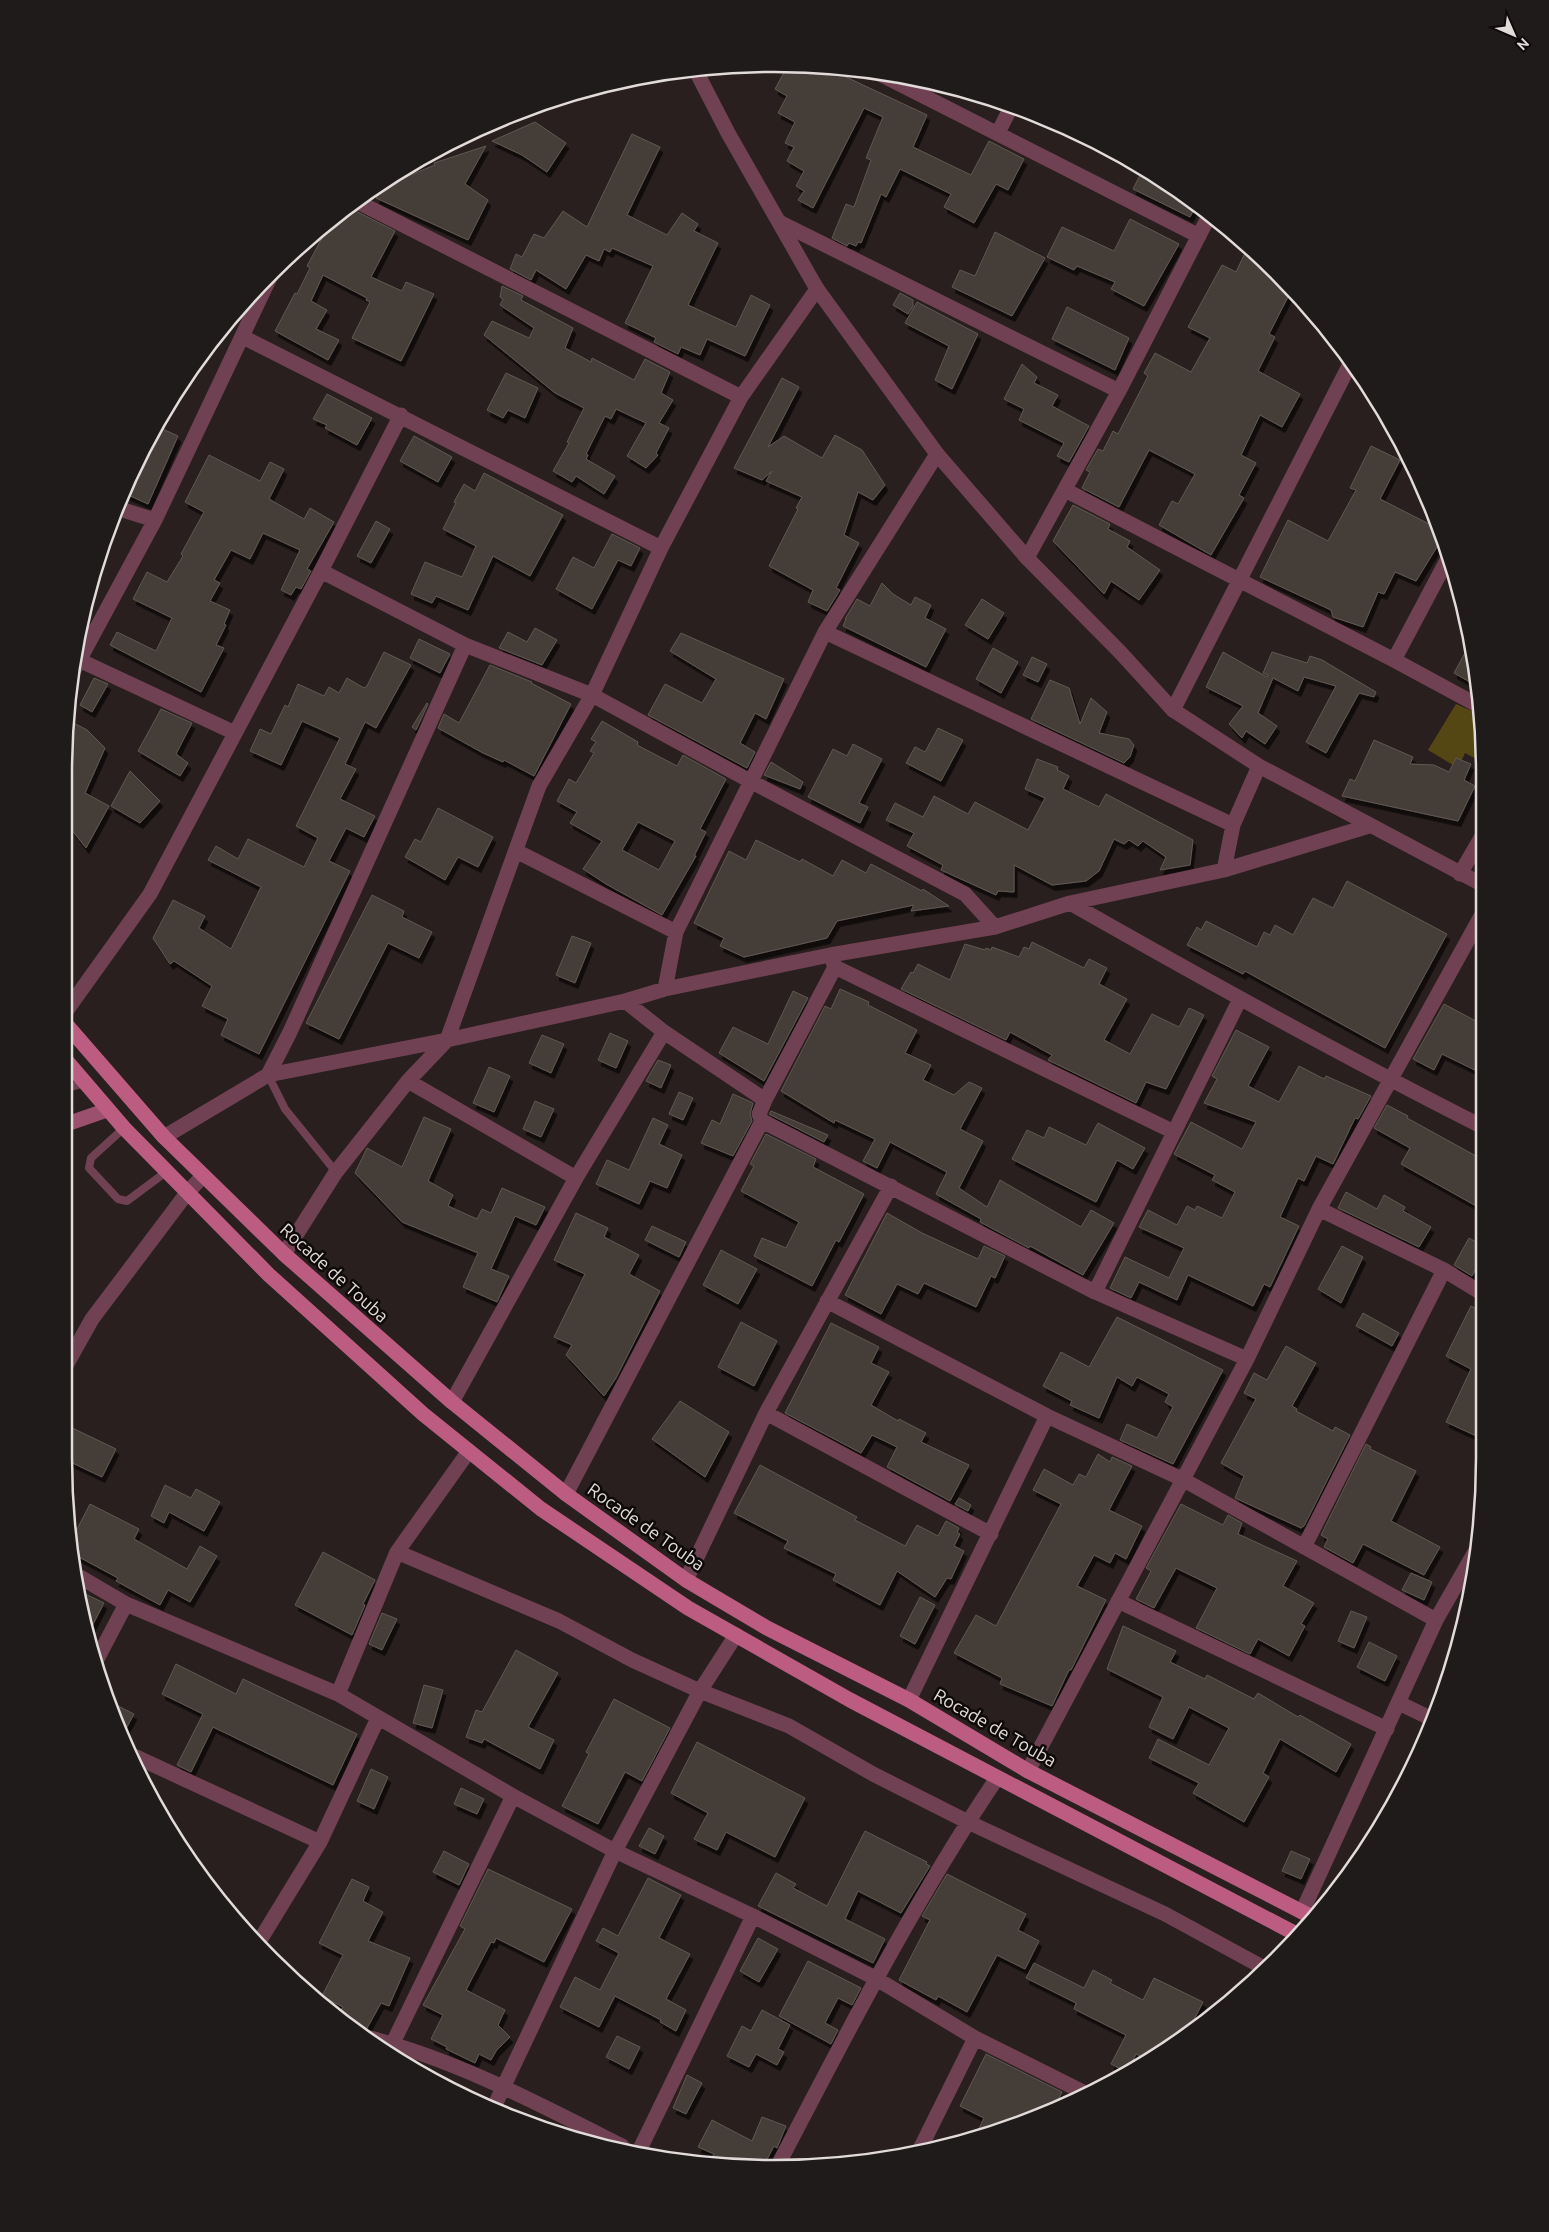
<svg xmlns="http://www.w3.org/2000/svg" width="1549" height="2232" font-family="Ubuntu,sans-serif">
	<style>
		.green { fill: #554714 }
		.building { fill: #453d37; stroke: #605851; fill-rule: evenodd; filter: url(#shadow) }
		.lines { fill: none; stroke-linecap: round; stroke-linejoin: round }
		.service { stroke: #704152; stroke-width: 8 }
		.minor { stroke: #704152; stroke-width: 15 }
		.tertiary { stroke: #704152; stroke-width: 15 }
		.secondary { stroke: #9b516d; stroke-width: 15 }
		.primary { stroke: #bc5c81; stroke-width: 15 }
		.labels { text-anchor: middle; stroke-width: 5; stroke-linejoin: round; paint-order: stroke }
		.street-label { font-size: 18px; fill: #e1dbd9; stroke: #0f0a0a }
		.rim { fill: none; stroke: #e1dbd9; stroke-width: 2.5 }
	</style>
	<defs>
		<filter id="shadow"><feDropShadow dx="3" dy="5.5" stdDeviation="0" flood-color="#0009"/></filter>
	</defs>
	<rect width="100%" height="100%" fill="#291f1e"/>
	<path class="green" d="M1456,704l23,10 4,41 -3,6 -15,-8 -7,15 -30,-18z"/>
	<path class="building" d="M788,65l41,4 98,46 -14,32 58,28 18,-34 35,18 -16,31 -12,-6 -22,39 -30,-16 7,-13 -51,-25 -14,28 -5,-3 -20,49 -3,-1 -2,4 -7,-3 -2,3 -15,-8 14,-34 8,3 17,-47 -5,-2 17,-41 -19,-9 -51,100 -15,-8 6,-9 -8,-5 8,-15 -17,-10 7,-14 -9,-4 10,-21 -17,-9 9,-17 -12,-7z
		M535,122l31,21 -19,29 -25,-17 -30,-14z
		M632,134l28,13 -33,68 40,20 15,-22 16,11 -4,7 24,12 -30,62 48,22 15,-32 19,10 -25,51 -38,-17 -7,16 -19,-8 -3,7 -24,-12 2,-4 -31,-15 28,-57 -41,-18 -2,4 -6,-3 -5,12 -13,-6 -20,34 -30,-19 -5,10 -21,-11 6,-15 6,3 12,-23 10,4 19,-27 24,16z
		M486,146l-21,38 23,16 -20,40 -92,-42 12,-14 47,-19 -1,-2z
		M1143,169l27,15 26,21 -6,12 -57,-28z
		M350,208l45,23 -24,46 31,14 4,-9 28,12 -33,67 -49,-23 18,-36 -4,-2 1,-2 -44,-23 -12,26 16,9 -11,19 23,11 -11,20 -53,-29 20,-38 2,1 13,-26 -3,-2 22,-41z
		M1130,219l49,25 -35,62 -33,-17 4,-7 -38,-16 -3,4 -27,-13 15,-30 52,24z
		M995,232l50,26 -33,58 -60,-29 8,-17 15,6z
		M1246,251l14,7 17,14 15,17 -23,45 6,3 -17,34 42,23 -18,33 -22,-12 -19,40 15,8 -17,32 5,3 -33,57 -52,-30 13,-24 6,3 17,-30 -46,-24 -30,57 -37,-19 8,-16 -4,-2 12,-21 5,2 10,-20 5,3 30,-58 -4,-3 11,-20 36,19 19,-34 -22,-11 34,-62 14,7z
		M502,286l21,10 -2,4 52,28 -8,20 26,14 1,-4 42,22 11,-21 25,13 -9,21 12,7 -14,23 10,5 -13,25 2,2 -12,13 -19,-12 19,-33 -30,-14 -5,10 -6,-3 -19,38 2,1 -2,4 29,17 -11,18 -28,-18 -4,6 -19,-11 16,-28 -2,-1 17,-34 -29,-15 -71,-58 8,-14 37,17 5,-10 -34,-23 3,-6 -3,-2z
		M900,293l13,7v6l-5,8 -15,-9z
		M917,302l61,32 -26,55 -17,-9 14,-34 -44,-23z
		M1067,307l62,31 -14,32 -63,-31z
		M1022,364l15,13 -3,6 24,12 -6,11 37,20 -20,36 -12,-6 7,-13 -45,-23 5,-11 -20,-10z
		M506,373l32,15 -13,30 -17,-8 -5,8 -16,-8z
		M782,378l17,9 -31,60 16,-11 38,22 13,-23 27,15 23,35 -12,15 -15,-8 -14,43 15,8 -23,45 4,2 -13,21 -19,-9 5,-12 -44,-24 29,-57 -2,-1 6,-11 -36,-16 6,-10 -10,9 -28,-12z
		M327,394l45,24 -15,27 -32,-17 2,-3 -14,-6z
		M158,427l20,9 -30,68 -22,-10 8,-25 2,1z
		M414,436l38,21 -14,25 -38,-21z
		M1371,446l29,14 -20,39 55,28 5,15 -24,39 -21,-9 -11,22 -6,-2 -15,35 -30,-10 -2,-7 -71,-33 28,-57 40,21 28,-51 -6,-2z
		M209,455l51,26 10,-19 14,7 -15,30 35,20 6,-11 24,14 -27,47 4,2 -10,18 -5,-2 -5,8 -10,-5 19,-40 -37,-17 -13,26 -19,-9 -17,30 6,3 -10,18 20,9 -6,14 2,1 -10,20 8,3 -23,44 -91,-47 7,-13 39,19 16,-33 -39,-19 14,-27 20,10 16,-26 -2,-2 23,-42 -19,-10z
		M484,473l79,42 -33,61 -37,-20 -25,54 -32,-14 -4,7 -21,-9 14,-32 37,15 14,-31 -33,-17 13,-26 -2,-1 10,-18 11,7z
		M1073,505l37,19 -2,5 22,12 -3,6 33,23 -21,30 -28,-19 -7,13 -51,-53z
		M376,521l14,8 -19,34 -14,-7z
		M612,534l28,14 -9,18 -13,-6 -26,49 -36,-20 17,-32 21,11z
		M882,583l11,11 18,11 4,-8 16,8 -6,13 21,11 -20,38 -83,-41 3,-7h-1l12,-20 13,7z
		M982,599l22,14 -16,26 -23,-14z
		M535,628l22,12 -15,25 -43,-17 9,-16 19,10z
		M681,633l103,46 -18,40 -11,-6 -15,30 15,9 -8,16 -99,-53 17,-31 37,19 14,-24 -46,-28z
		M419,639l31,15 -10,19 -30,-15z
		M1472,640l2,23 3,23 -23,-13z
		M993,648l25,14 -17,31 -25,-14z
		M384,652l27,13 -35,63 -11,-6 -20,42 11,5 -16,30 35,17 -11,21 -18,-9 -17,33 21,10 -91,183 -38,-19 7,-16 -26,-13 10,-20 -38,-25 -4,3 -17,-26 20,-38 32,16 -6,12 32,21 30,-62 -53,-27 8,-14 22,13 10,-20 56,28 14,-29 -22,-12 44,-88 -38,-17 -21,44 -31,-14 10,-22 11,5 14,-29 3,2 10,-23 26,12 5,-9 10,6 8,-15 17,10 3,-2z
		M1223,652l44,25 1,-2 -5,-2 9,-21 35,11 3,-7 12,4 54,32 -2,5 -15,-4 -33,60 -20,-11 30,-56 -32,-9 -6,14 -25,-13 -15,35 19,13 -12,18 -19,-13 -4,7 -13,-14 14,-18 -37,-19z
		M1032,657l15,7 -9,18 -15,-7z
		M490,665l42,17 -1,1 40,21 -37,72 -30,-16 -1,2 -20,-9 -45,-25 6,-14 15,9z
		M94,678l14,6 -16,28 -12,-7z
		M1050,680l19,8 11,36 11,-26 16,14 -8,21 30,6 5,6 -4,12 -6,6 -93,-44z
		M427,703l1,1 -12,26 -4,-3z
		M161,709l31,14 -16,31 12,9 -8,13 -42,-25z
		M602,721l36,21 -1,3 40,21 6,-11 43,24 -26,50 6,3 -12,24h2l-34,59 -56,-31 -23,-15 19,-28 -32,-18 7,-11 -20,-11 12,-22 7,4 18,-30 -4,-2 6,-9 -5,-3zM638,822l37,19 -16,29 -37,-20z
		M72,722l15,8 18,18 -20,45 24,13 -23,42 -22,-28v-46l4,-44z
		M938,728l25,12 -22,41 -35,-18 9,-16 10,5z
		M1374,740l39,17 -3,7 24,1 15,7 7,-14 15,6 -7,16 11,6 -17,35 -116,-25 8,-17 5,2z
		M853,744l29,15 -23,44 9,4 -8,16 -52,-26 25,-48 14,7z
		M1037,759l21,8 -1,3 12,6 -6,13 36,18 7,-13 87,46 -3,25 -30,5 6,-13 -23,-16 -5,5 -9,-6 -5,4 -10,-5 -15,32 -13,10 -34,4 -38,-20v27l-16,-1 -2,4 -55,-25 2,-5 -36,-19 7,-13 -28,-13 9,-17 28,14 11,-21 34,18 7,-12 53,28 17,-32 -20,-9z
		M771,762l32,20 -3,7 -36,-14z
		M130,771l30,30 -20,22 -29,-17z
		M438,808l55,29 -15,30 -20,-10 -13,23 -40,-23 10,-18 6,3z
		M756,840l44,22 2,-3 31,17 9,-16 24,13 5,-9 51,27 1,-2 26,17 -38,5 3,-6 -77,16 -10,17 -83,19 -24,-11 4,-8 -30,-15 35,-72 17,9z
		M1347,881l100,53 -62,114 -140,-77 -2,3 -56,-29 10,-18 4,3 5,-9 51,26 7,-15 6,3 5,-10 18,10 20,-37 20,10z
		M372,895l32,16 -2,6 30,15 -13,26 -31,-15 -49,96 -33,-16z
		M572,936l19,7 -16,40 -19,-8z
		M1032,942l52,26 5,-9 18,9 -8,16 28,15 -23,41 26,14 22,-40 27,13 10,-19 15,7 -38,74 -20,-7 -10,21 -88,-43 4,-5 -42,-23 -4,8 -105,-51 10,-17 2,1 5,-9 32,16 15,-36 20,6 1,-2 5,2 1,-3 27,10 5,-10 5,2z
		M840,989l29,13 -1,3 49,25 -12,23 26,12 -8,15 31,15 15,-13 13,6 -22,41 23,12 -24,47 28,19 13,-27 81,47 10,-17 23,13 -31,52 -53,-29 -1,2 -49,-26 1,-3 -45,-25 11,-22 -57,-30 -13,26 -14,-7 12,-22 -40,-19 -1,3 -53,-32 44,-85 6,3z
		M793,991l15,7 -44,83 -45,-28 14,-26 35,17z
		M1444,1004l41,22v49l-43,-21 -8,16 -21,-11z
		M1236,1030l33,17 -21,39 31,16 20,-36 25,13 2,-3 45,20 -13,23 -3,-1 -22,46 -17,-8 -12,25 -6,-3 -18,39 19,9 -29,61 -6,-3 -11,22 -65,-31 -11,25 -38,-18 -8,16 -21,-10 15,-31 44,21 15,-30 -45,-21 9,-17 29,15 10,-19 8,4 2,-4 25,12 13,-26 -23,-12 3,-5 -41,-21 17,-32 51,27 14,-27 -52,-19 13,-24 -5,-3z
		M610,1033l18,8 -12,27 -18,-8z
		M542,1035l22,9 -13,29 -22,-10z
		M658,1060l13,5 -10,23 -15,-7z
		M489,1067l21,9 -16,36 -21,-9z
		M679,1092l14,6 -10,22 -14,-6z
		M733,1094l20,9 -3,11 2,7 -19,35 -32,-13 11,-23 8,4z
		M535,1101l19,8 -13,28 -18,-8z
		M1387,1105l21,11 -1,2 78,43v33l-7,13 -77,-43 9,-16 -36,-20z
		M771,1111l57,24 -4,7 -55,-28z
		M424,1117l27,12 -23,52 25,14 -5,11 29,13 5,-10 9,4 11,-25 43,19 -9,18 -21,-9 -24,53 18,7 -12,26 -34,-15 15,-34 -76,-31 -47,-49 12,-25 35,19z
		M653,1118l15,7 -9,19 23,11 -15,33 -17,-7 -11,23 -43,-20 11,-24 22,10z
		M1098,1123l47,25 -12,21 -16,-9 -21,42 -84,-43 15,-29 17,8 5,-11 37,18z
		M766,1134l50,25 -3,8 51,27 -25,48 -3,-2 -24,46 -58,-30 8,-18 24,10 13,-26 -58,-31 13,-25 -4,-2z
		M1346,1192l31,17 7,-14 21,12 -2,4 28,16 -12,20 -81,-39z
		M576,1213l32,15 -4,9 35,18 -10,19 31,17 -44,87 -12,18 -38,-41 6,-10 -18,-8 31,-63 -31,-14z
		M887,1213l35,20 56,26 6,-13 21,10 -10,22 -4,-2 -15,31 -52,-24 -6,11 -21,-10 -16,30 -36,-19z
		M652,1226l34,16 -7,15 -34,-17z
		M1469,1238l16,9v5l-13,24 -18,-11z
		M1342,1246l21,11 -22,46 -23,-14z
		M721,1250l36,19 -19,35 -35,-19z
		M1471,1306l14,7v127l-39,-18 25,-53 -25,-13z
		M1363,1313l36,20 -7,13 -36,-20z
		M1117,1317l106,53 -50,94 -53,-24 7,-16 30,14 16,-31 -8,-5 4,-8 -32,-17 -5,9 -15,-9 -18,41 -29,-13 2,-4 -29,-15 18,-34 28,15z
		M741,1322l36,19 -23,45 -36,-19z
		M831,1323l48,24 -8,16 18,9 -18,33 27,16 1,-2 27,14 -5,9 48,23 -19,36 -63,-34 10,-20 -25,-12 -11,18 -76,-40z
		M1286,1346l30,17 -24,43 5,3 -1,2 37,20 2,-4 15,8 -46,91 -3,2 -66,-30 9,-22 -23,-13 35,-64 -12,-6 10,-20 13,7z
		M680,1401l49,31 -24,45 -53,-38z
		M64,1424l52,25 -14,28 -38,-18z
		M1366,1444l5,3 -1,2 46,22 -25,50 49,26 -16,28 -61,-31 -10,19 -29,-16 4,-8 -7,-4z
		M1098,1454l12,8 2,-5 20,9 -23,44 33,16 -16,33 -11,-6 -5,10 -16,-8 -17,31 29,14 -35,70h-2l-17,36 -52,-22 2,-6 -48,-25 22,-38 20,11 65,-122 -28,-14 11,-21 29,16 6,-11 7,3z
		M760,1465l97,52 -2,3 50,26 12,-21 21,11 8,-15 13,7 -2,4 3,2 -6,12 10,5 -13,28 -4,-1 -12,19 -38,-26 -17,34 -47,-25 3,-6 -52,-26 4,-7 -54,-28z
		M165,1485l26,13 5,-9 24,13 -16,29 -35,-19 -5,11 -13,-7z
		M959,1498l12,7 -3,6 -13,-7z
		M90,1504l49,25 -5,10 53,30 13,-23 17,10 -27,46 -22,-12 -8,15 -44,-24 2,-3 -41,-22 -3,-21z
		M1181,1504l42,21 5,-10 14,8 -4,11 59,27 -14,25 31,17 -13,21 4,2 -16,30 -31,-17 -8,15 -54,-26 21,-40 -41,-20 -22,40 -18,-9 15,-28 -5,-3z
		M323,1552l52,28 -12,24 2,1 -13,30 -57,-30z
		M1411,1573l21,9 -8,18 -22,-10z
		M81,1592l23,11 -17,33 -4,-30z
		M920,1597l15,8 -20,39 -15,-8z
		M1351,1611l16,6 -13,31 -16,-7z
		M382,1613l15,6 -15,31 -13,-6z
		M1123,1626l53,25 -6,11 35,17 2,-4 47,24 4,-6 40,24 2,-2 51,29 -15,28 -56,-33 -17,34 6,4 -25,45 -51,-29 6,-10 -50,-25 9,-19 51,26 20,-37 -40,-21 -16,32 -24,-12 14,-30 -56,-28z
		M1369,1642l28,14 -12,25 -28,-14z
		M516,1650l42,23 -30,54 26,13 -14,29 -56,-30 -2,4 -16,-6 10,-27 6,2z
		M176,1664l60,30 7,-15 114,55 -24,51 -120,-58 -22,45 -14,-7 26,-51 -41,-20z
		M424,1685l19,5 -11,38 -19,-5z
		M614,1699l56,29 -28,53 -17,-9 -27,52 -36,-18 27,-52 -3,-2z
		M108,1701l26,13 -12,22 -4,-6z
		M697,1742l108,56 -30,59 -49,-25 -9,18 -23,-11 14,-26 -37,-20z
		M371,1769l17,8 -14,32 -17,-8z
		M461,1788l23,11 -7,15 -23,-10z
		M649,1828l15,8 -9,18 -16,-8z
		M865,1831l62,31 -1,2 4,2 -29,47 -43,-22 -13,28 40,20 -12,24 -115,-57 18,-33 20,11 -3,4 34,18z
		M444,1851l25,13 -10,21 -26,-13z
		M1291,1851l19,8 -9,20 -19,-8z
		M488,1869l84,40 -28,53 -48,-24 -2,5 -3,-1 -25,48 39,20 -7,15 12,12 -14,14 -5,9 -12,-6 -4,9 -29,-14 1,-2 -16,-8 12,-24 -20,-10 42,-76 -5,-3z
		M947,1874l79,40 -8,16 21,11 -14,28 -28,-14 -30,57 -29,-16 -2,4 -37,-20 31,-60 -8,-4z
		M648,1878l33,17 -22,43 31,16 -24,45 20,11 -10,21 -16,-9 1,-2 -46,-24 -16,31 -39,-20 15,-30 25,13 19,-37 -23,-12 7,-13 15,8z
		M352,1879l17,8 -6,14 20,11 -15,29 42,17 -21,48 -8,-3 -15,27 -3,3 -14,-10 3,-5 -12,-6 3,-5 -21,-11 21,-41 -24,-12z
		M758,1938l20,11 -19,33 -19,-11z
		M808,1961l53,27 -9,17 -14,-7 -13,25 13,7 -7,14 -52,-28z
		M1034,1963l50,25 9,-18 19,10 -2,3 33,17 11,-22 49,24 -17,33 -16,13 -21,12 -13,-6 -9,18 -16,-8 15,-29 -52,-26 2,-6 -50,-25z
		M762,2010l28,15 -12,24 6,3 -7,13 -21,-11 -7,13 -22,-11 15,-30 9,5z
		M617,2036l23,11 -11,22 -23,-12z
		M986,2054l76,38 -7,15 -78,26 7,-15 -24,-12z
		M687,2075l15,8 -16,31 -13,-6z
		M762,2117l24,9 -9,22 -3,-2 -10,19 -55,-2 5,-9 -16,-7 14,-27 40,21z"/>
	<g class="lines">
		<path class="service" d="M268,1075l17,34 51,63
			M64,1089l21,-6
			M124,1128l-33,30 -2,10 29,31 9,2 39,-29"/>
		<path class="minor" d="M880,74l319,162
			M998,133l13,-26
			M358,202l383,195
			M781,223l338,168
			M243,337l418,211
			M1065,490l329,170 85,46
			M120,509l35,11
			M1027,558l92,-167 90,-175
			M321,571l144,74 127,50 160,87 213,112 30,33
			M825,632l408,193
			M79,660l156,73
			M1394,660l52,-98
			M74,670l81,-150 118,-249
			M1173,710l178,-348
			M516,851l160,81
			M1224,870l9,-45 26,-59
			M1460,874l25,-43
			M1070,903c137,78 274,154 415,225
			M832,959l3,8 339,165
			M665,989l11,-57 149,-300 112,-178
			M625,1001l39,31 101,68
			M64,1014l86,-120 171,-323 80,-156
			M268,1075l22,-43 175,-387
			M408,1081l168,97
			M762,1121l333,171 152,67
			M164,1137l104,-62 179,-35 178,-39 40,-12 165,-34 165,-28 75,-24 154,-33 145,-44
			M1319,1209l125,61 41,25
			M284,1254l52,-82 72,-91 39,-41 92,-254 53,-91 69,-147 80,-151 76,-108
			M1095,1292l145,-293
			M827,1301l220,115 135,63 254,141
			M452,1402l124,-224 88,-146
			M766,1413l225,121
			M566,1494l196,-373 -3,-7 6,-14 70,-133
			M1304,1547l140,-277
			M397,1552l162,69 73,39 68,31 89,35 84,48 95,48 197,92 101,55
			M80,1577l46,27 212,90 175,102 102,55 138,65 122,62 100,60 114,57
			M686,1580l80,-167 125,-227
			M1118,1601l269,128
			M95,1663l31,-59
			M338,1694l59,-142 72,-101
			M909,1700l138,-284
			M1399,1703l35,17
			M132,1755l188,87
			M1028,1771l219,-412 72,-150 166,-300
			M1302,1912l134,-292 40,-70
			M260,1940l60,-98 58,-124
			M370,2038c89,23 171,67 252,108
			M389,2051l124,-255
			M493,2109l122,-258 85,-160 36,-56
			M639,2151l114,-235
			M918,2153l57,-115
			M778,2165c69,-132 136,-264 219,-387"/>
		<path class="tertiary" d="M696,71l32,62 89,156 120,165 90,104 93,94 53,58 86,56 226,120
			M64,1369l28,-50 95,-126 16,-17"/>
		<path class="secondary" d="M64,1125l43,-15"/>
		<path class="primary" d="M64,1022l100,115 120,117 168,148 114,92 120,86 81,48 142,72 119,71 284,146
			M64,1058l60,70 145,147 154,139 118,95 147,99 162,92 448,235"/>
	</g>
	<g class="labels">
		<g class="street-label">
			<text transform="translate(334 1273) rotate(42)" y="6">Rocade de Touba</text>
			<text transform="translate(646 1527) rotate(35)" y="6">Rocade de Touba</text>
			<text transform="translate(995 1728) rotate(30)" y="6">Rocade de Touba</text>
		</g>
	</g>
	<path d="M0 0H1549V2232H0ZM774 72H774A702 702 0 0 1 1476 774V1458A702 702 0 0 1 774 2160H774A702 702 0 0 1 72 1458V774A702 702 0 0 1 774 72Z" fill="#201b1b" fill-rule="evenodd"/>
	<path class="rim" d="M774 72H774A702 702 0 0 1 1476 774V1458A702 702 0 0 1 774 2160H774A702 702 0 0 1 72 1458V774A702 702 0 0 1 774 72Z"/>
	<g transform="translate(1514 35) rotate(135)" stroke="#0f0a0a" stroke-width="4" paint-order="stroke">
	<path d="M0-4L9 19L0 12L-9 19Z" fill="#e1dbd9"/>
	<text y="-8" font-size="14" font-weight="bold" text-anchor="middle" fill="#e1dbd9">N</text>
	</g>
</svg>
